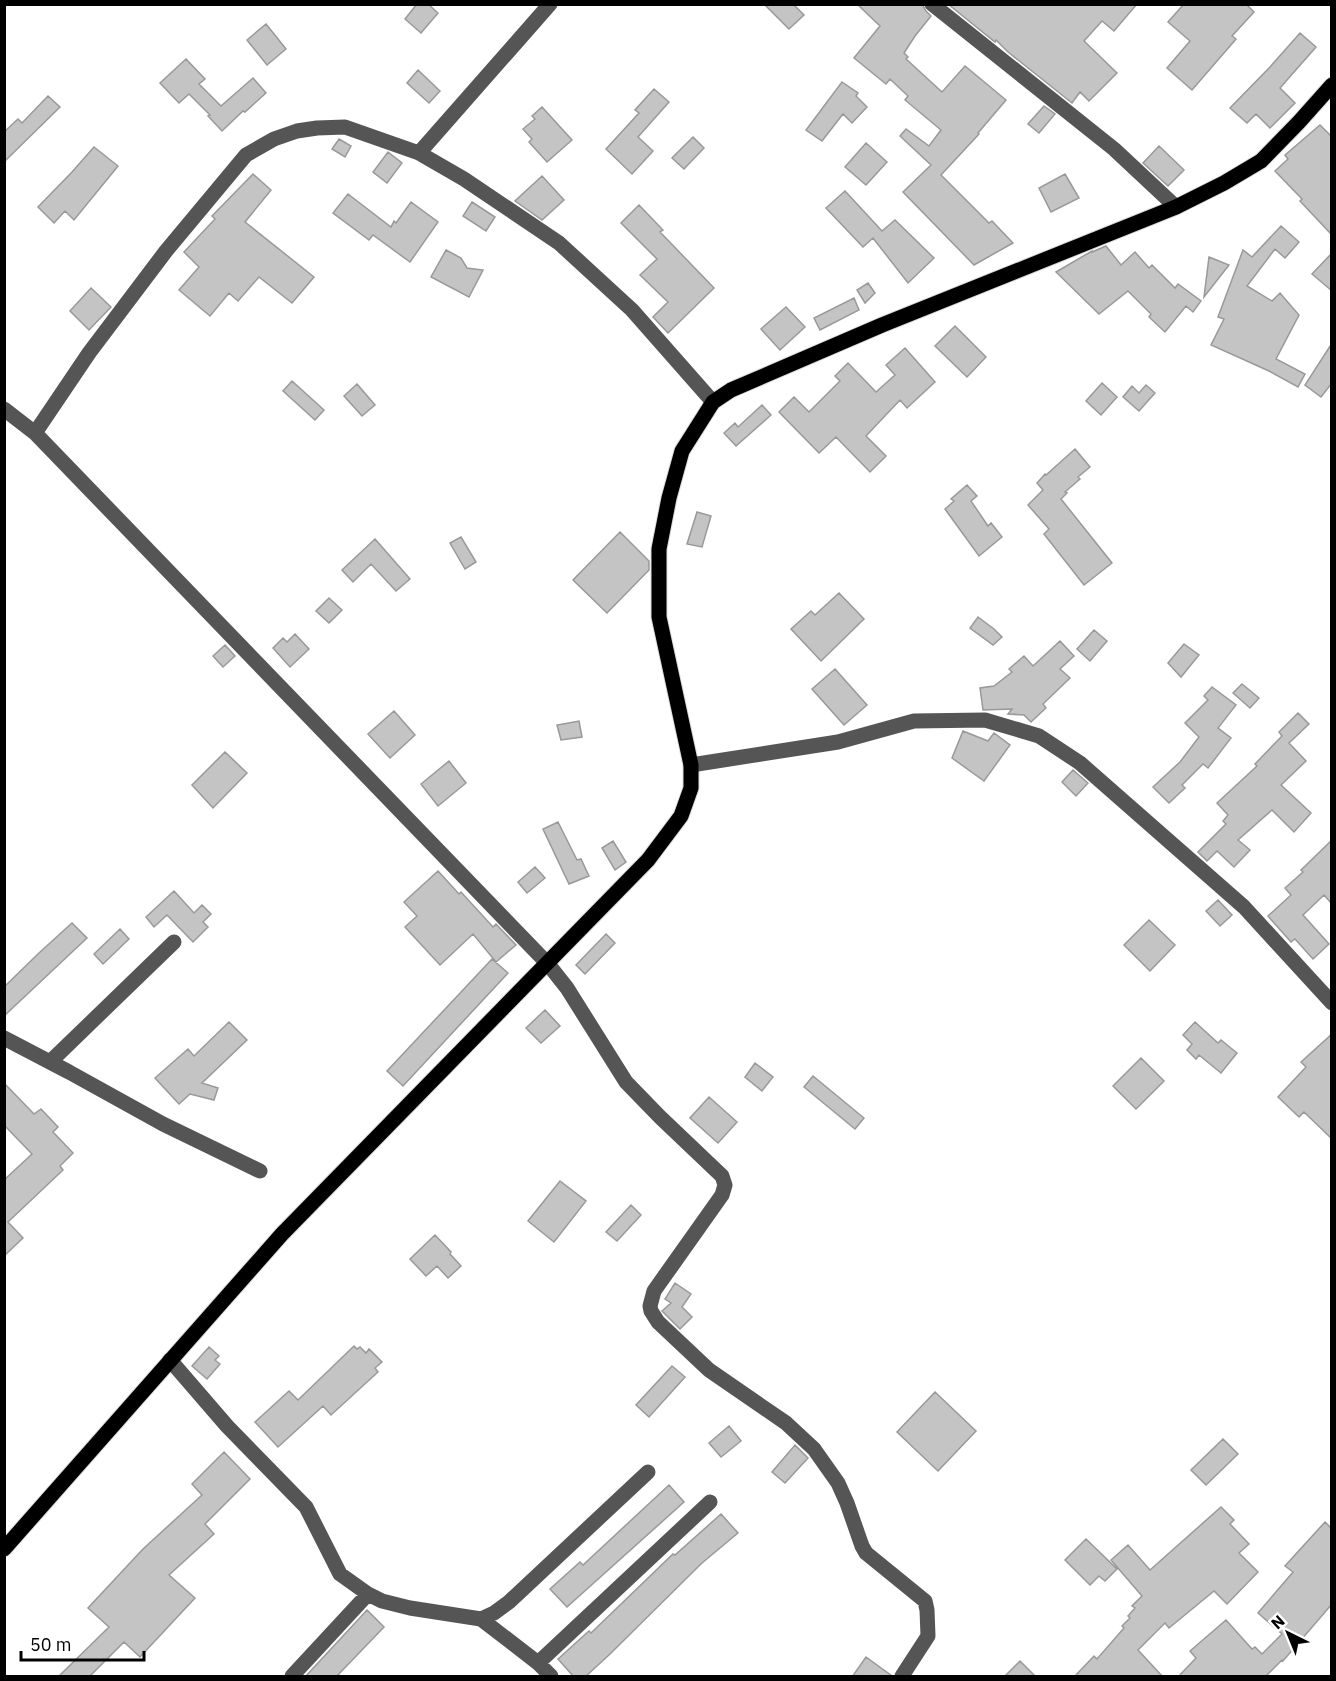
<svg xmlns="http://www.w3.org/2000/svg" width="1336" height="1681" font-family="'IBM Plex Sans',sans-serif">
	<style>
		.building { fill: #c4c4c4; stroke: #999; stroke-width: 1.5 }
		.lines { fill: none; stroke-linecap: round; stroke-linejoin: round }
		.major-casing { stroke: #dbdbdb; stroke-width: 17 }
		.minor { stroke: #555; stroke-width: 15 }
		.major { stroke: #000; stroke-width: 15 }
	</style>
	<rect width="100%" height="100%" fill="#fff"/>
	<path class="building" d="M417,4h11l10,9 -17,20 -16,-14z
		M764,4h29l11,11 -15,14z
		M857,4h65l4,7 5,5 -16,20 -11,17 4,4 -2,2 36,33 23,-26 41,34 -28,33 1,1 -38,41 48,48 3,-2 21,22 -39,22 -71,-73 28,-27 -31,-29 6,-7 23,17 12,-16 -36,-30 3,-4 -18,-17 -4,5 -32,-26 26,-32z
		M948,4h189l-23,27 -12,-10 -18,20 33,32 -28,28 -9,-9 -8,11 -64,-51 -12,-12 -1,2z
		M1184,4h62l8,8 -22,24 4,3 -44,51 -25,-22 23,-27 -22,-19z
		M266,24l20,25 -19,16 -20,-25z
		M1300,33l16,14 -36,41 15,15 -25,25 -14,-14 -9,9 -17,-15 40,-41z
		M186,59l19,20 -6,5 22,22 32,-28 13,15 -21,19 -2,-1 -21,20 -14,-15 2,-1 -21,-21 -10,9 -19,-20z
		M418,70l22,21 -11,12 -22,-20z
		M842,82l16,11 -2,3 11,11 -15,16 -9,-9 -21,27 -16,-11z
		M654,89l15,13 -31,35 15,14 -21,23 -26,-25 33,-36 -4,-3z
		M48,96l12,11 -56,55v-30l14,-13 4,4z
		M1044,106l11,8 -16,19 -11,-9z
		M542,107l30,33 -25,22 -18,-20 3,-3 -9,-10 12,-10 -3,-3z
		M1320,125l12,12v98l-32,-34 2,-2 -27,-28 13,-12 -3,-4z
		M693,137l11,11 -20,21 -12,-11z
		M339,139l12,7 -6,11 -13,-8z
		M866,143l21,19 -21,23 -21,-18z
		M1159,146l25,24 -16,16 -25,-23z
		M94,147l24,19 -44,54 -9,-9 -11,12 -16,-16 34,-35z
		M388,152l14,11 -15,20 -14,-11z
		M253,174l18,16 -26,32 69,55 -22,26 -33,-26 -21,24 -9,-8 -19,23 -31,-26 20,-23 -15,-15 31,-33 -3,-3z
		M1065,174l14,24 -28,14 -12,-24z
		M542,176l22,24 -22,20 -27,-19z
		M845,191l37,40 13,-11 39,38 -26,25 -35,-45 -10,9 -37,-39z
		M348,194l43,33 3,-6 2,2 15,-21 27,20 -28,40 -37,-27 -4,5 -36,-27z
		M472,202l23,15 -9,14 -23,-15z
		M639,205l24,25 -3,2 54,56 -46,45 -15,-16 15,-15 -28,-27 17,-16 -36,-36z
		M1281,226l18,16 -14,16 -10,-9 -28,37 25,15 8,-8 19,22 -23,44 29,15 -7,13 -29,-16 -58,-26 13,-26 -6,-2 25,-67 9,7z
		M1106,246l15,19 14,-13 14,16 3,-3 23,23 3,-4 23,17 -8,11 -7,-6 -21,26 -16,-15 2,-3 -23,-23 -29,23 -43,-42 36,-21v1z
		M446,250l15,8 6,10 16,2 -14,27 -38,-20z
		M1332,253v38l-20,-17z
		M1209,257l20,8 -25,32z
		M868,283l7,10 -10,10 -8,-13z
		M91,288l20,19 -22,23 -19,-19z
		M854,298l5,12 -39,20 -6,-12z
		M786,307l19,20 -25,23 -19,-21z
		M955,326l31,31 -19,20 -32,-31z
		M1332,343v40l-11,14 -16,-12z
		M905,348l30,34 -28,26 -7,-8 -34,36 20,20 -16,16 -34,-35 -17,16 -40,-41 15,-15 15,15 31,-31 -5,-5 13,-13 28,29 19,-17 -9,-10z
		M292,381l32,29 -9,10 -32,-29z
		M1102,383l15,14 -16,18 -15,-14z
		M357,384l18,21 -13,11 -18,-20z
		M1146,385l9,8 -16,18 -16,-14 9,-11 7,7z
		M762,405l9,10 -35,31 -12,-13 11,-10 3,4z
		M1075,449l15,18 -12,10 2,2 -15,13 2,1 -6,6 51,64 -28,22 -40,-51 5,-5 -21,-24 15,-15 -6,-7 8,-9 1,1z
		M967,485l10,11 -6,5 17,25 3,-3 11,14 -23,19 -34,-47 9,-8 -3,-2z
		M697,512l14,4 -9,31 -15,-3z
		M620,532l29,29v9l-42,43 -34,-33z
		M461,537l15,25 -11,7 -15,-26z
		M375,539l35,40 -14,12 -25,-27 -18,18 -11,-12z
		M839,593l25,26 -43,42 -30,-32 20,-18 4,4z
		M329,598l13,12 -13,13 -13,-12z
		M978,617l16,12 8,8 -9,8 -23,-17z
		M1094,630l13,11 -17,20 -13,-12z
		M295,634l14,15 -19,18 -17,-19 10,-10 4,4z
		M1060,641l14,15 -14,13 10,9 -27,26 3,4 -15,14 -7,-7 -16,-1 4,-5 -29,1 -3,-22 14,-2 18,-14 -3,-3 15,-13 9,10z
		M1184,644l15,11 -18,22 -13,-14z
		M225,645l10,11 -12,11 -10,-11z
		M835,669l32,36 -23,20 -32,-36z
		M1242,684l17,14 -9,10 -17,-15z
		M1212,687l24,18 -18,23 13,10 -23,30 -5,-4 -21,21 3,3 -16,15 -16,-16 27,-25 19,-25 -14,-14 23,-23 -4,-4z
		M394,711l21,24 -25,23 -22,-24z
		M1298,713l11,11 -20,19 17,18 -25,24 30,28 -17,19 -22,-22 -34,30 12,10 -16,17 -17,-16 -10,10 -9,-9 28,-28 -3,-3 5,-6 -11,-12 40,-37 -2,-2 27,-28 -3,-4z
		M579,721l3,16 -21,3 -4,-15z
		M963,731l25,10 6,-8 16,12 -26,36 -32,-23z
		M225,752l22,21 -34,35 -21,-23z
		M449,761l17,22 -28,23 -17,-22z
		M1073,770l15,13 -12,13 -14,-14z
		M558,822l19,38 4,-1 8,17 -20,8 -26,-55z
		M1332,840v64l-8,-9 -21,20 26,29 -16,15 -18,-20 -4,3 -23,-26 23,-21 -6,-7 18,-16 -2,-2z
		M613,841l13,21 -11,8 -13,-22z
		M535,867l10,11 -18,15 -9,-11z
		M438,871l21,23 2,-2 32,35 3,-3 20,21 -20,17 -23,-28 -33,31 -35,-38 12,-11 -13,-14z
		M174,891l20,22 8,-8 9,9 -8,8 5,5 -15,15 -26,-27 -13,12 -8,-10z
		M1218,900l14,15 -12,11 -14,-15z
		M1149,920l26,25 -25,26 -26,-26z
		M72,923l15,15 -83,78v-29l35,-34z
		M120,929l9,10 -26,25 -9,-10z
		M606,934l9,9 -30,31 -9,-9z
		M492,959l16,14 -105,113 -16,-15z
		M545,1010l15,16 -19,17 -15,-15z
		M229,1022l18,18 -45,43 16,5 -4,12 -24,-6 -11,10 -24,-26 33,-29 6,7z
		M1195,1022l23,21 3,-3 16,13 -16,20 -22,-18 -3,4 -9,-9 5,-6 -9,-9z
		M1332,1034v105l-28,-27 -5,5 -21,-20 28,-30 -5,-5z
		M1141,1058l23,23 -28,28 -23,-23z
		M755,1063l18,14 -11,14 -17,-14z
		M813,1076l51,42 -9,11 -51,-42z
		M4,1083l30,31 7,-5 17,18 -5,5 20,21 -13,13 3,4 -55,52 15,16 -19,18v-76l28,-26 -28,-29z
		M709,1097l28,25 -19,21 -28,-25z
		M560,1181l26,20 -32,41 -26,-21z
		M631,1205l10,10 -24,26 -11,-9z
		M435,1235l16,17 -1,2 11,12 -13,12 -11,-12 -11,10 -16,-17z
		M675,1283l16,11 -9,13 10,10 -12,12 -18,-18 9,-8 -6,-4z
		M354,1346l3,3 3,-2 6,6 3,-4 13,13 -7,6 3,4 -47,43 -8,-9 -45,41 -23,-25 34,-31 9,9z
		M209,1347l10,9 -4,4 5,4 -13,15 -15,-13z
		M672,1366l13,11 -36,40 -13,-12z
		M935,1392l41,39 -38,40 -41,-39z
		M729,1426l12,15 -20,16 -12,-14z
		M1223,1439l15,15 -32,31 -15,-15z
		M795,1445l13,13 -23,25 -13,-11z
		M224,1452l26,27 -45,45 9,10 -45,41 26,23 -55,59 -16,-15 -35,35h-31l51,-50 -21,-19 55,-59 59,-54 -10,-11z
		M669,1485l15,17 -117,105 -17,-18 30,-27 3,3z
		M1221,1507l13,13 -4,4 19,20 -10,9 19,19 -31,32 -13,-13 -45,37 -4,-5 -27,27 25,27h-89l20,-21 3,3 27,-31 -2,-2 8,-8 -2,-2 7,-8 -3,-2 10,-10 -31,-36 17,-15 22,25z
		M721,1514l17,19 -36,30 -92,91 -25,23h-11l-16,-18 31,-28 2,2 82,-79 2,1z
		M1325,1522l7,7v75l-49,57 -1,-1 -17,17h-87l18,-19 -6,-7 36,-31 26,29 3,-2 7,7 20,-20 -24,-21 35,-41 -8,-6z
		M1086,1539l31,30 -12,12 -6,-5 -9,9 -25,-25z
		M367,1610l17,17 -48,50h-31z
		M866,1657l26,19v1h-40z
		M1020,1661l16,16h-32z"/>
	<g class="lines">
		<g class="major-casing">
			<path id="major" d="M4,1549l278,-315 366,-374 33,-44 10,-28v-23l-32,-148v-68l10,-51 13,-47 31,-49 18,-12 151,-65 294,-118 48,-24 37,-22 38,-39 33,-37"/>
		</g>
		<path class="minor" d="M932,4l182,145 62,58
			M419,153l131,-149
			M4,409l31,24 513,531 19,24 59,94 34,35 62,59 3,9 -3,10 -68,96 -4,15 1,5 7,11 51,48 77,53 28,26 24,34 9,20 15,43 4,7 59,48 2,9 1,26 -26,40
			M35,433l54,-80 77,-102 80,-96 28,-16 23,-8 20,-3 28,-1 74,26 45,26 95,64 73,67 81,92
			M691,765l147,-23 76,-21 71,-1 54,16 41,27 164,144 88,96
			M4,1038l65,34 94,52 97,47
			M50,1062l124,-120
			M170,1360l57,66 79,81 34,67 28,20 14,7 28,7 71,11 13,-6 15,-11 139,-130
			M481,1619l57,44 13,13
			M538,1663l172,-161
			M292,1676l76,-82"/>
		<use href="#major" class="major"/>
	</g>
	<rect width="1336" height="1681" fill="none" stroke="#000000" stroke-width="12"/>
	<g transform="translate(1288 1633) rotate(317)" stroke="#ffffff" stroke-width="4.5" paint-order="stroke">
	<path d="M0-4.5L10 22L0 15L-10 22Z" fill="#000000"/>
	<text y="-9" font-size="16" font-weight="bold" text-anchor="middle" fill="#000000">N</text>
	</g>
	<path d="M21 1651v9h123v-9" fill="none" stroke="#000000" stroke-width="3"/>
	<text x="30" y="1651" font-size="18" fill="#000000" stroke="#ffffff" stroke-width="4.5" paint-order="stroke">50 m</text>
</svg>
